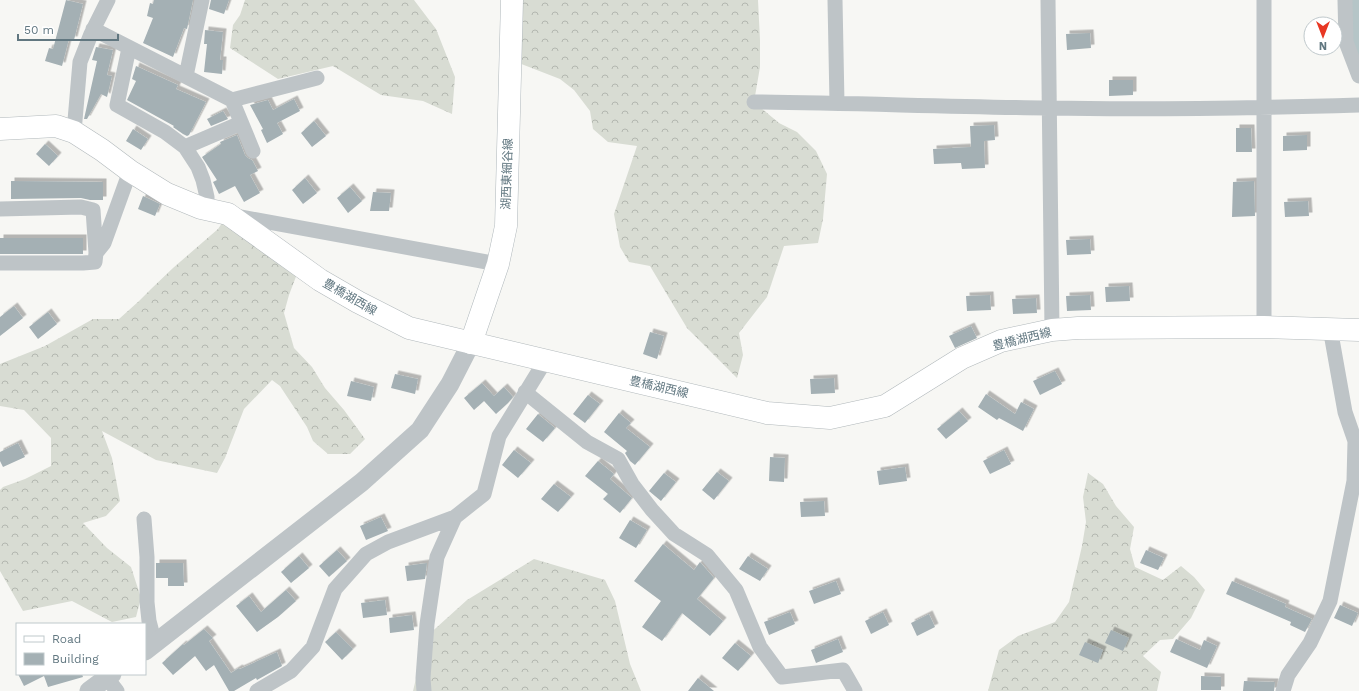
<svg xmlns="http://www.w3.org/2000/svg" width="1359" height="691" font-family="'Work Sans','Noto Sans JP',sans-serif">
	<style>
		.forest { fill: url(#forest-crowns) }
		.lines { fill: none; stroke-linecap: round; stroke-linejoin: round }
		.river { stroke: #b5c5c7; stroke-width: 24 }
		.building { fill: #a4b0b4; filter: url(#shadow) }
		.secondary-casing { stroke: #b0b8bc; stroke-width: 23 }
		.primary-casing { stroke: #b1b8bb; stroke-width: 23 }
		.minor { stroke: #bec4c7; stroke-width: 15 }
		.tertiary { stroke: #bec4c7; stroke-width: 19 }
		.secondary { stroke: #fff; stroke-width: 22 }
		.primary { stroke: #fff; stroke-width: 22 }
		.labels { text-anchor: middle; stroke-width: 4; stroke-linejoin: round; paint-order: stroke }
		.street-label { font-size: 12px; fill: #617780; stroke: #fff }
	</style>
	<defs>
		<pattern id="forest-crowns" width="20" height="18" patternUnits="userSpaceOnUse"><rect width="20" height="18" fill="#d8dcd3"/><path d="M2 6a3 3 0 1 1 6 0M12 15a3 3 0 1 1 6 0" fill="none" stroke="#b3b7b0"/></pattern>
		<filter id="shadow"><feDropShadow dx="3.5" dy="-3.5" stdDeviation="0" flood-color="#0004"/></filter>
	</defs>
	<rect width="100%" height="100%" fill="#f7f7f4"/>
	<path class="forest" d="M245,0h169l22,29 19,48 -3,37 -29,-13 -42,-6 -48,-29 -55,13 -48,-31 3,-23 7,-10z
		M512,0h246l2,40v27l-6,35 25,21 18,9 19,19 11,23 -4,45 -5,24 -34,3 -17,51 -28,36 4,22 -6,23 -50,-50 -37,-62 -21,-4 -9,-15 -6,-33 23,-68 -29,-4 -15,-13 -3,-18 -16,-21 -14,-11 -49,-19z
		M228,214l72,52 -11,29 -5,18 10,35 18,19 13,21 19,22 21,29 -15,15h-22l-15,-13 -6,-14 -27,-41 -8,-6 -28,29 -19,49 -8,15 -61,-13 -54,-29 10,27 8,43 -14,15 -23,7 24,25 24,19 10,31 -5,19 -24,5 -40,-21 -49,10 -23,-40v-81l3,-3 22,-8 26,-13v-28l-27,-28 -24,-4v-42l45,-18 48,-27h26l20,-18 12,-12 22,-21 45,-39z
		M1088,473l15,11 13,22 18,21 -4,22 5,18 28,13 18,-14 13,11 11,13 -14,28 -18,21 -13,1 -17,16 18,16 -4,19h-169l11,-41 19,-14 37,-14 14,-20 13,-56 4,-24 -3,-25z
		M534,559l71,21 10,21 15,63 11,27h-228l13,-54 41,-37z"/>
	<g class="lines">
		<path class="river" d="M1352,2l1,30 6,24"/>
	</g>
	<path class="building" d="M66,0l17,4 -9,36 -5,-1 -7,27 -17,-5 4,-13 4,1z
		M154,0h39l-6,29 -3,-1 -11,29 -30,-14 10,-25 -6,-2 3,-13 3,1z
		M211,0h18l-5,14 -15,-5z
		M205,30l18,2 -3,28h3l-1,14 -18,-2 3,-28h-3z
		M1090,33l1,15 -24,2 -1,-16z
		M96,47l17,3 -6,25 5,1 -5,21 -6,-3 -14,25h-3l13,-58 -5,-1z
		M136,66l42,19 -2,4 30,13 -17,33 -2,1 -4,-2 -10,-7 1,-1 -47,-26 9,-19 -4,-2z
		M1109,80h24v15l-24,1z
		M294,99l6,12 -23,12 6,11 -16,9 -6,-13 2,-1 -13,-24 18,-5 5,10z
		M223,111l5,8 -17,7 -4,-7z
		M314,121l12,15 -14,11 -11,-14z
		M994,125l1,15 -11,1 1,27 -23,1 -1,-6 -27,1 -1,-15 38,-2 -1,-21z
		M1236,128h15l1,24h-16z
		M133,129l15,10 -7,11 -15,-9z
		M237,135l8,20 3,3 4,2 6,11 -8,4 10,18 -16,9 -9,-16 -16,8 -6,-12 4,-2 -15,-23 19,-13 -1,-2z
		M1307,135v15l-24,1v-15z
		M45,144l13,12 -9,10 -13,-12z
		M305,178l12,15 -14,11 -11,-14z
		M11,181l92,1v18h-13l-9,-2 -70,1z
		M1254,181l1,35 -23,1 1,-35z
		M350,187l12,14 -14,12 -11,-15z
		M373,192l18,1 -2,18h-19z
		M143,196l17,8 -5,12 -17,-7z
		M1308,201l1,15 -24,1 -1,-15z
		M0,238h83v16h-83z
		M1090,239l1,15 -24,1 -1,-15z
		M1129,286l1,15 -24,1 -1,-15z
		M990,295l1,15 -24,1 -1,-15z
		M1090,295l1,15 -24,1 -1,-15z
		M1036,298l1,15 -24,1 -1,-15z
		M14,306l9,12 -23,18v-19z
		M48,312l9,12 -19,15 -9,-12z
		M971,326l6,12 -22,10 -6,-12z
		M650,332l14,4 -7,23 -14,-5z
		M1055,371l7,13 -22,11 -7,-14z
		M395,374l23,5 -3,15 -24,-6z
		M834,378l1,15 -24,1 -1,-15z
		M351,381l23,6 -3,14 -24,-5z
		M482,383l12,13 10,-9 9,10 -5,6 -12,11 -12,-13 -10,9 -10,-12z
		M986,394l29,20 6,-12 13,7 -11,22 -24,-13 -2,2 -19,-13z
		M588,395l12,9 -15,19 -12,-9z
		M959,411l9,10 -22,18 -9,-10z
		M619,413l12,10 -5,5 24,19 -15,18 -5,-4 -5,-8 2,-2 -23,-19z
		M538,414l17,14 -12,14 -17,-13z
		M18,443l7,14 -22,10 -3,-6v-9z
		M514,450l17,13 -13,15 -16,-13z
		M1004,450l7,14 -21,10 -7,-13z
		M770,457l15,1 -1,24 -15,-1z
		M598,461l16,13 -4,5 22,19 -12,15 -17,-14 5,-5 -23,-18z
		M905,467l2,14 -28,4 -2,-14z
		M717,472l12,9 -15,19 -12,-10z
		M664,473l12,9 -15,19 -12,-10z
		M554,484l17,13 -13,15 -17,-13z
		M824,501l1,15 -24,1 -1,-15z
		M381,517l7,14 -22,9 -6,-14z
		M630,520l17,10 -11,18 -17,-10z
		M663,544l31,26 6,-8 14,16 -17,21 26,22 -13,15 -28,-23 -20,28 -20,-14 19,-26 -27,-20z
		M337,550l10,11 -18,16 -10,-11z
		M1146,550l18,8 -6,12 -18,-7z
		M299,556l10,12 -18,15 -10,-11z
		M748,556l20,13 -8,12 -21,-12z
		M156,563h27l1,23h-16v-8h-12z
		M427,563l-2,16 -18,2 -2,-15z
		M836,581l5,13 -27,10 -5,-13z
		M1232,581l54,23 -1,3 27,12 -7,13 -15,-7 1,-3 -65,-28z
		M286,590l10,11 -18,16 -21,15 -21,-26 13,-10 12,16z
		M385,600l2,15 -24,3 -2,-15z
		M1340,605l18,8 -6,13 -18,-8z
		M790,612l5,12 -26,11 -5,-13z
		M883,612l6,13 -18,9 -6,-13z
		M929,614l6,13 -18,9 -6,-13z
		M412,615l2,15 -24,3 -1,-15z
		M204,629l9,9 -4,3 22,32 8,-5 1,1 37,-17 5,14 -25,14 -1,-2 -22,13h-5l-15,-26 -8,6 -11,-15 -22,19 -11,-12 21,-19 1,1z
		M1111,630l18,8 -6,13 -18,-8z
		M336,632l17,17 -11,11 -17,-18z
		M838,639l5,13 -27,11 -5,-13z
		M1176,639l24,11 4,-10 13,6 -10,22 -37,-16z
		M1085,642l18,8 -5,13 -19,-8z
		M735,643l16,13 -13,15 -16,-13z
		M18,674h64l1,3 -35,10 -4,-11 -20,10z
		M1201,676l20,1v13h-20z
		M698,678l16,13h-26z
		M1244,681l31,1 -1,9h-31z"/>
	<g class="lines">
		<g class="secondary-casing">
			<path id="secondary" d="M471,343l27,-79 8,-38 6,-226"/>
		</g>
		<g class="primary-casing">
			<path id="primary" d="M0,129l56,-3 18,6 28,18 28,21 37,23 34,14 27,6 92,66 38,22 51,26 358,85 63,5 55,-12 77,-48 39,-17 51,-11 26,-2 186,-1 95,3"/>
		</g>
		<path class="minor" d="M835,0l2,103
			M1048,0l4,330
			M1345,0l1,42 13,34
			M93,29l139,71 85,-22
			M129,48l-12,57 48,27 20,15 13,20 5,13 4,17v12
			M186,76l16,-76
			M232,100l21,51
			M754,102c98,1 196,5 295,6 103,2 207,0 310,-3
			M74,132l6,-70 11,-28 17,-34
			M185,147l56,-24
			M0,209l81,-2 12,3 3,43 -1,9 -12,1h-83
			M235,216l263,48
			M96,253l8,-10 26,-72
			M1264,327v-327
			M525,392l62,50 31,17 14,25 20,26 22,24 33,21 29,35 24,57 22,30 61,-7 12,21
			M144,519l3,38v45l2,19 6,23
			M107,678l10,13
			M257,691l34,-20 22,-24 22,-58 31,-35 22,-12 67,-25 29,-23 15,-58 46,-75
			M424,691l-1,-13 4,-54 10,-67 18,-40
			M1283,691l5,-16 22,-32 20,-42 24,-120 1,-40 -10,-29 -15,-84"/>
		<path class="tertiary" d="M145,651l217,-169 58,-52 30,-46 21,-41
			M89,691l23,-17"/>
		<use href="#secondary" class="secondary"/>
		<use href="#primary" class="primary"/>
	</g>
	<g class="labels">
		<g class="street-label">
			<text transform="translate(507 174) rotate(-88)" y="4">湖西東細谷線</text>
			<text transform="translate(350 297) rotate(30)" y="4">豊橋湖西線</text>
			<text transform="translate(1022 339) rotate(-14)" y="4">豊橋湖西線</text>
			<text transform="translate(659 387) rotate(13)" y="4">豊橋湖西線</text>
		</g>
	</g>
	<rect x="16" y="623" width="130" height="52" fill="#ffffff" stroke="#c0c9cc"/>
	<rect x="24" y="636" width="20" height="6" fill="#ffffff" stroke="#c0c9cc"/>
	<text x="52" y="643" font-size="12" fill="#617780">Road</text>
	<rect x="24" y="653" width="20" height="12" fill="#a4b0b4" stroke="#c0c9cc"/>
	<text x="52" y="663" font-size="12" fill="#617780">Building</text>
	<g transform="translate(1323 36) rotate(180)"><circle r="19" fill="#ffffff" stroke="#c0c9cc"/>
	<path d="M0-3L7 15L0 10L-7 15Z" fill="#e83723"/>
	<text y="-6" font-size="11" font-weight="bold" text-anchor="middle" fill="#617780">N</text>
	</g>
	<path d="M18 34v6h100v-6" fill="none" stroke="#617780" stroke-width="2"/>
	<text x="24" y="34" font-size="12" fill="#617780" stroke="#ffffff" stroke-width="3" paint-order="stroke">50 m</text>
</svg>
